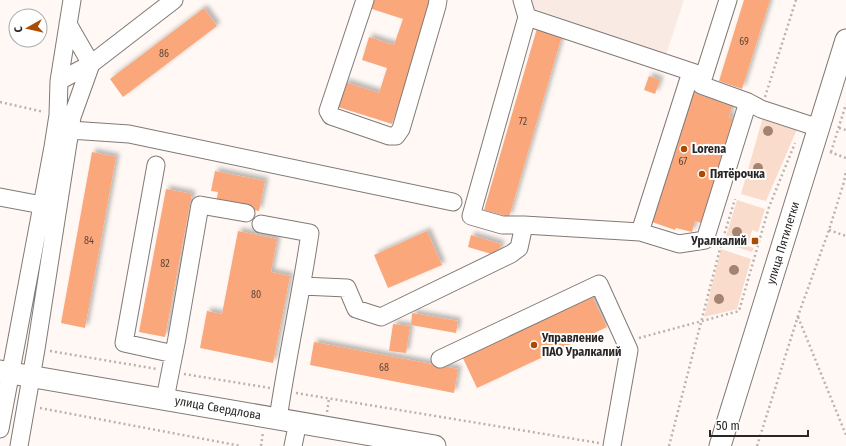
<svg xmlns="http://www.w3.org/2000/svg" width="846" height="446" font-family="'Fira Sans Condensed',sans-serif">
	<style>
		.built { fill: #f9eae3 }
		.green { fill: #fadccc }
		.building { fill: #fba77b; filter: url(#shadow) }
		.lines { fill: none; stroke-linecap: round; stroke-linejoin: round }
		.minor-casing { stroke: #807a77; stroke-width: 19 }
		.major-casing { stroke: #807a77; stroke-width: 23 }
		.path { stroke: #b9b3b0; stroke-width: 2.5; stroke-dasharray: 2 3; stroke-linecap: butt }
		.minor { stroke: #fff; stroke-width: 17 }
		.major { stroke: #fff; stroke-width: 21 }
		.tree { fill: #a48471 }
		.poi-dot { fill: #ac4c02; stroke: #fff; stroke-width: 1.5 }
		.labels { text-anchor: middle; stroke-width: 4; stroke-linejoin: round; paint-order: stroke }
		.number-label { font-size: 10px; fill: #5e473b }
		.poi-label { font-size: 12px; font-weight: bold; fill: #2a2726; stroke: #fff; text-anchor: start }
		.street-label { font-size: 12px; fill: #2a2726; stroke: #fff }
	</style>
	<defs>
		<filter id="shadow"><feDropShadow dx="3.5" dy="-3.5" stdDeviation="2" flood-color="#0004"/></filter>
	</defs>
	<rect width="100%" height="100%" fill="#fff8f4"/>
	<path class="built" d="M532,0h152l-18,55 -137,-48z"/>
	<path class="green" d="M763,117l35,10 -32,74 -25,-7z
		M737,200l28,9 -7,23 -6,-2 -4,16 6,2 -2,4 -28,-9z
		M721,249l30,10 -14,50 -33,8z"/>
	<path class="building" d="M371,0h57l4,1 -40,123 -54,-17 7,-25 34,11 8,-25 -25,-8 7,-23 25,8 9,-26 -34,-11z
		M744,0h26l-28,89 -23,-8z
		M204,8l13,18 -94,71 -13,-18z
		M538,25l25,7 -54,185 -25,-7z
		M649,76l11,4 -5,14 -11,-4z
		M691,92l41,14 -3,11 4,1 -32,105 -6,-2 -3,11 -16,-4 -1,2 -23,-8z
		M92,152l24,5 -31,171 -24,-5z
		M215,171l50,10 -6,30 -43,-8 2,-11 -7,-1z
		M166,189l26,5 -27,143 -26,-5z
		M238,231l39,8 -6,33 19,4 -17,87 -73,-15 7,-37 15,3z
		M427,231l15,34 -54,23 -14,-33z
		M471,235l30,9 -3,12 -30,-9z
		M591,294l16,33 -130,61 -16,-34z
		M412,313l46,8 -2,12 -45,-8z
		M393,324l17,2 -4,27 -17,-2z
		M314,342l144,27 -4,24 -144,-28z"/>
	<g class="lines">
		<g class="minor-casing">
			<path id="minor" d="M365,0l-37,111 3,5 58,20h7l5,-7 36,-123 1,-6
				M522,0l5,17 -56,199 31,9h22
				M728,0l-27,85 47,17 13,7 58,19
				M527,17l177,59
				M59,81l32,-17 83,-64
				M59,128l11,2 59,4 324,68
				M156,165l-32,178 50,11
				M0,197l42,8
				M261,224l49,9c-9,62 -23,124 -32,186
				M640,232l51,-160
				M302,286l45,2 9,21 25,8 130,-63 8,-6 5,-23 116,7 39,12 26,-4 43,-138
				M440,359l159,-75 30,66 -17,96
				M165,399l12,-61 23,-133 46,8
				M0,429l53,-282 5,-32 1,-34 13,-81
				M19,446l17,-97 34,-219 2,-13 19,-53 -23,-40
				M293,446l5,-24"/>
		</g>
		<g class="major-casing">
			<path id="major" d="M0,371l435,75
				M720,446l126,-406"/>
		</g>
		<path class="path" d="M765,97l31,-97
			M0,102l44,10
			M839,128l7,2
			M830,152l16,6
			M831,152l15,-48
			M829,230l17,6
			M798,317l48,118
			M639,338l100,-27 30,-104 26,-64
			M50,351l107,18
			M184,374l86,14
			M296,393l303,50
			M40,408l201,38
			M327,412l2,-14
			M261,446l2,-14
			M669,446l52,-201 14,-46
			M757,446l41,-130 31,-86 15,-48 2,-12"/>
		<use href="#minor" class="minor"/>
		<use href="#major" class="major"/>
	</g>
	<g class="tree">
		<circle cx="768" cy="131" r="5"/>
		<circle cx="758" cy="168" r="5"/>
		<circle cx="737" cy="232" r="5"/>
		<circle cx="734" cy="270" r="5"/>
		<circle cx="719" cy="299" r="5"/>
	</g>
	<g class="poi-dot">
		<circle cx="684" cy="149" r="4"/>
		<circle cx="702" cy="174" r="4"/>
		<rect x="751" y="237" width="8" height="8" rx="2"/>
		<circle cx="534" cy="345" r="4"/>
	</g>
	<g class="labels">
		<g class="number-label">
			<text x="744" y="45">69</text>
			<text x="164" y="57">86</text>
			<text x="523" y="125">72</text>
			<text x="683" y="165">67</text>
			<text x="89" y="244">84</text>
			<text x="165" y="267">82</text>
			<text x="256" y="298">80</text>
			<text x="384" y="371">68</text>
		</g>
		<g class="poi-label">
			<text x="692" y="153">Lorena</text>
			<text x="710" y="178">Пятёрочка</text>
			<text x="747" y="245" text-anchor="end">Уралкалий</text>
			<text x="542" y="342">Управление<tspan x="542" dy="14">ПАО Уралкалий</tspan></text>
		</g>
		<g class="street-label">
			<text transform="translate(783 243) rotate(-73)" y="4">улица Пятилетки</text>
			<text transform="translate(218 408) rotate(10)" y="4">улица Свердлова</text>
		</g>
	</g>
	<g transform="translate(28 28) rotate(262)"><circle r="19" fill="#ffffff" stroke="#aaa9a8"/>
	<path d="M0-3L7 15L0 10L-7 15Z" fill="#ac4c02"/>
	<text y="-6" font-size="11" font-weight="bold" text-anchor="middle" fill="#2a2726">С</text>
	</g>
	<path d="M710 430v6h98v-6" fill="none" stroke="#2a2726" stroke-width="2"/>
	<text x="716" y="430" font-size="12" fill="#2a2726" stroke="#ffffff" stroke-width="3" paint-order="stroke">50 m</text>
</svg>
